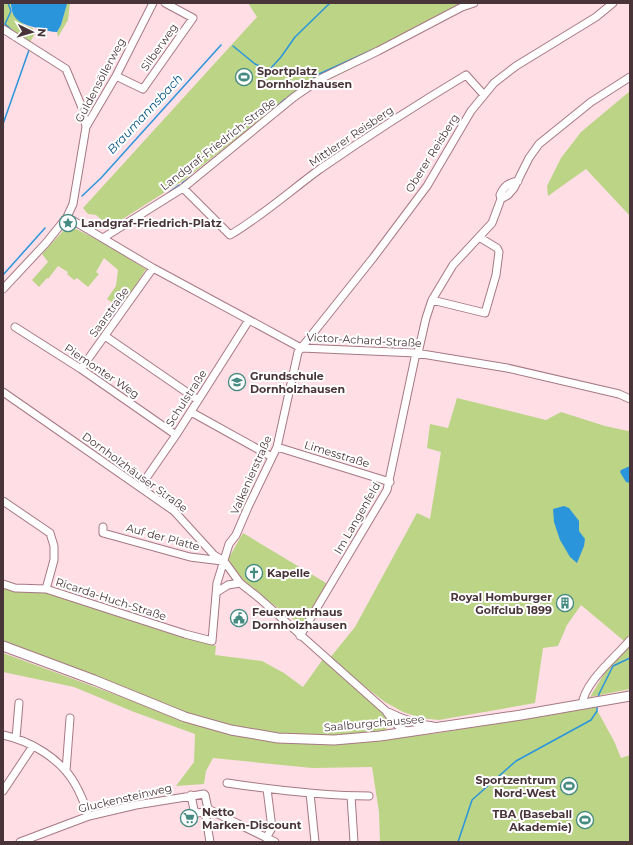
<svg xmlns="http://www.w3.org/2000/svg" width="633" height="845" font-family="Montserrat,sans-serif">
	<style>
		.green { fill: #bbd486 }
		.water { fill: #2b95db }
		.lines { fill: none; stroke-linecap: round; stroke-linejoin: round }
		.stream { stroke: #2b95db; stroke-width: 1.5 }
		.minor-casing { stroke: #a77883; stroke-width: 9 }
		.major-casing { stroke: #a77883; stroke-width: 11 }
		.minor { stroke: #fff; stroke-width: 7 }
		.major { stroke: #fff; stroke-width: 9 }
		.labels { text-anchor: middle; stroke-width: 4; stroke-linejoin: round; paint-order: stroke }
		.street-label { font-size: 11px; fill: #493439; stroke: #fff }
		.poi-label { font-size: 11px; font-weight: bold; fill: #493439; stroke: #fff; text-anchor: start }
		.water-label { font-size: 12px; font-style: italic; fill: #055483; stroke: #fff }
	</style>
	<rect width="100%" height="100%" fill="#ffdee5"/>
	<path class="green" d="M3,3h8v8l13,14 9,3 1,7 -5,9 -26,-16z
		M67,3h3l-2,17 -10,17 -1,-5 4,-7z
		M248,3h215l-114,67 -27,13 -26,17 -26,22 -9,-3 -77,61 -74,47 -14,-12 -8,-1 -5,-6 174,-191z
		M630,91v125l-44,-47 -38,27 -1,-10 14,-28 20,-26z
		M76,229l24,12 46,28 -22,34c-7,3 -11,0 -17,-4l9,-13 2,-16 -14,-12 -8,14 3,2 -11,13 -11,-9 -3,2 -7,-6 1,-2 -10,-6 -10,13 -1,-1 -8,9 -7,-7 16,-18 -6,-8 21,-23 6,1z
		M457,398l89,22 15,-8 44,14 23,5 2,-2v260l-40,8 34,-56 -43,-36 -14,20 -9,21 -15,2 -8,55 -96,17 -18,-2 -18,-6 -18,-10 -56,-43 26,-32 62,-114 13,6 11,-67 -14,-4 3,-24 18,4z
		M243,533l88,53 -26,42 -65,-48 -13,-19z
		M5,587l41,4 170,55 -1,9 47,6 22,12 19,14 20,-28 61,55 4,6 1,5 -6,8 -32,3 -72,-1 -46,-8 -47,-14 -183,-71v-51z
		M3,653l181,67 49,14 146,6 60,-7 158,-27v4l17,31 7,17 9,-3v87h-250l-1,-30 -7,-45 -60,1 -99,-10 -7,13 -2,13 -28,2 18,-24 1,-28 -61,-22 -60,-25 -71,-15z"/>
	<path class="water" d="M11,3h56v1l-6,21 -4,7c-6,0 -11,-2 -16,-3 -15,-4 -30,-6 -30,-26z
		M630,466v17l-4,-1 -6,-10 1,-2z
		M564,506l5,2 10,13v10l6,8 -1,7 -7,17 -7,-6 -10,-17 -6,-18 -1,-13z"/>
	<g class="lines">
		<path class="stream" d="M8,3l3,8 -6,13 11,10
			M233,46l22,18 12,5 4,-1 10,-11 14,-20 35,-34
			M288,97l31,-23 53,-24
			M267,115l18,-16
			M3,124l26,-74
			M182,183l14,-10
			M168,193l11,-8
			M82,196l19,-18 120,-133
			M3,275l42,-47
			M598,698l1,-4 14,-28 17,-8
			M458,842l14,-42 44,-39 75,-41 6,-9v-5"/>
		<g class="minor-casing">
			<path id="minor" d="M3,29l63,40 17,41 3,17
				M116,76l27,13 50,-71 -28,-15
				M183,188l47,47c32,-19 60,-44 90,-66 48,-33 96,-64 146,-94l18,20
				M501,199l7,-4 6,-7 15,-30 10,-14 52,-42 39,-25
				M67,217l86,51 148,80 115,5 91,15 112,26 11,5
				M103,238l80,-50 111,-91 26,-18 58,-28 84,-44 12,-4
				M3,289l43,-46 21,-26 6,-13 13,-77 30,-51 37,-73
				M432,300l53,13 11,-38 3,-23 -2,-4 -18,-11
				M15,327l66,42 95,66
				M105,336l93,64
				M418,353l8,-35 6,-18 21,-35 39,-42 9,-24 -1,-4c4,-9 8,-12 18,-14
				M81,369l72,-101
				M3,392l171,119 40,44 10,6 16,22 19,15 127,113c6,9 13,19 24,21
				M191,412l81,45
				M277,447l113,35
				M140,487l36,-52 73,-115
				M3,501l47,32 4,13v14l-8,29
				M103,527v6l87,24 32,4
				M3,584l12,4 31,1 139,45 27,7 5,-58 12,-39 7,-9 12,-28 29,-60 21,-95 75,-94 54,-72 44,-75 23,-28 22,-17 80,-49 17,-14
				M217,592l11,-7 12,-2
				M300,636l87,-146 29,-137
				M582,705c2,-23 34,-48 48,-65
				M388,712c14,7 28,12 45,14
				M3,735c28,6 58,24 72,49 6,10 10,21 14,32
				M16,738l3,-35
				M66,771l4,-53
				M227,783c47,7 94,13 142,13
				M3,791l30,-45
				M310,793l5,49
				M351,796l3,46
				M208,809l67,33
				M205,812l5,30
				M266,838l6,-10 -5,-39
				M20,842l69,-26 47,-11 68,-11 1,1 3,14 -3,3 -8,1 -3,-3 -3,-15"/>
		</g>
		<g class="major-casing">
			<path id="major" d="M3,646l91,34 91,37 46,13 47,8 56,2 46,-4 141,-21 109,-19"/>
		</g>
		<use href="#minor" class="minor"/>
		<use href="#major" class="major"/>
	</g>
	<defs>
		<g id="stadium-ring" transform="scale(0.9)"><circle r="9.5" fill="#fff" stroke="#468b81" stroke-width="1.5"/><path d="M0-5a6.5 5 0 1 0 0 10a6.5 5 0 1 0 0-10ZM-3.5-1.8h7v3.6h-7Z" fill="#468b81"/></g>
		<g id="sight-ring" transform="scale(0.9)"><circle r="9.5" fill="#fff" stroke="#468b81" stroke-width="1.5"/><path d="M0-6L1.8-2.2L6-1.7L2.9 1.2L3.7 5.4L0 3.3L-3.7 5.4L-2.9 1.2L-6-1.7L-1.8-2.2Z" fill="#468b81"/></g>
		<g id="school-ring" transform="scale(0.9)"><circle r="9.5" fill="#fff" stroke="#468b81" stroke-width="1.5"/><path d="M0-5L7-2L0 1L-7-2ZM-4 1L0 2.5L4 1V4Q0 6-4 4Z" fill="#468b81"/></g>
		<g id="church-ring" transform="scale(0.9)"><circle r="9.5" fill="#fff" stroke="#468b81" stroke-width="1.5"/><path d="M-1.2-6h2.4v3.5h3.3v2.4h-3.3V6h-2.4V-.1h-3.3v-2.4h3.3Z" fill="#468b81"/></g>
		<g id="building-ring" transform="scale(0.9)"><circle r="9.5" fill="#fff" stroke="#468b81" stroke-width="1.5"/><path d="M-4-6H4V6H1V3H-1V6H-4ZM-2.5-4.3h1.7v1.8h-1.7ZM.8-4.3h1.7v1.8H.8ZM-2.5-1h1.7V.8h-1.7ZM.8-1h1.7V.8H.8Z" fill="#468b81"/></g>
		<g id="civic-ring" transform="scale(0.9)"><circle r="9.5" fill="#fff" stroke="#468b81" stroke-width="1.5"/><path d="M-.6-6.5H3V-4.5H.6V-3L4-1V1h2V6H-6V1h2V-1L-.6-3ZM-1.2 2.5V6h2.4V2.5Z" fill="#468b81"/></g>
		<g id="supermarket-ring" transform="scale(0.9)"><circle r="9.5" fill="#fff" stroke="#468b81" stroke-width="1.5"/><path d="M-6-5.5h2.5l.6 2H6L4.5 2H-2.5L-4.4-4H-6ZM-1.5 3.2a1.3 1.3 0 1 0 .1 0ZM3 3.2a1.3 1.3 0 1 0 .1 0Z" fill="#468b81"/></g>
	</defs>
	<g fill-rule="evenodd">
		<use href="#stadium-ring" x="244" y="77"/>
		<use href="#sight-ring" x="68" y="223"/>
		<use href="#school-ring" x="237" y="382"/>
		<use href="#church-ring" x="254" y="573"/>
		<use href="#building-ring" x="565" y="603"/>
		<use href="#civic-ring" x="239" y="618"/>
		<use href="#stadium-ring" x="569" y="786"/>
		<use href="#supermarket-ring" x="189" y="818"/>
		<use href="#stadium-ring" x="585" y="820"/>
	</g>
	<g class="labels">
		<g class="street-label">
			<text transform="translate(159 47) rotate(-55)" y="4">Silberweg</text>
			<text transform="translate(100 80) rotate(-62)" y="4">Güldensöllerweg</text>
			<text transform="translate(351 136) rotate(-34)" y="4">Mittlerer Reisberg</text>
			<text transform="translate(218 144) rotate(-38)" y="4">Landgraf-Friedrich-Straße</text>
			<text transform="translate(432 153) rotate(-58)" y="4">Oberer Reisberg</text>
			<text transform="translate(109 312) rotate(-54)" y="4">Saarstraße</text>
			<text transform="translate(364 340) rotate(3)" y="4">Victor-Achard-Straße</text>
			<text transform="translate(102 371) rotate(34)" y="4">Piemonter Weg</text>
			<text transform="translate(186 398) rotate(-57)" y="4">Schulstraße</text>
			<text transform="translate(337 454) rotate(17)" y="4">Limesstraße</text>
			<text transform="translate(135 472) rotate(36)" y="4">Dornholzhäuser Straße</text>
			<text transform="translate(251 475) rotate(-66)" y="4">Valkenierstraße</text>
			<text transform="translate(357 518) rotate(-60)" y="4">Im Langenfeld</text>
			<text transform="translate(163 537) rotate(15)" y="4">Auf der Platte</text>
			<text transform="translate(111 599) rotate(18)" y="4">Ricarda-Huch-Straße</text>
			<text transform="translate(374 723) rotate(-5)" y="4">Saalburgchaussee</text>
			<text transform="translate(125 798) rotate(-13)" y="4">Gluckensteinweg</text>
		</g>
		<g class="poi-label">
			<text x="257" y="75">Sportplatz<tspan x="257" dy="13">Dornholzhausen</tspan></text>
			<text x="81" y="227">Landgraf-Friedrich-Platz</text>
			<text x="250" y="380">Grundschule<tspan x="250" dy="13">Dornholzhausen</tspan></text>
			<text x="267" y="577">Kapelle</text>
			<text x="552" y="601" text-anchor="end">Royal Homburger<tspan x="552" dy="13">Golfclub 1899</tspan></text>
			<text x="252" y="616">Feuerwehrhaus<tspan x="252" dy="13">Dornholzhausen</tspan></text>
			<text x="556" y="784" text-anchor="end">Sportzentrum<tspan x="556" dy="13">Nord-West</tspan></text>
			<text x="202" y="816">Netto<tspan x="202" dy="13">Marken-Discount</tspan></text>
			<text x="572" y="818" text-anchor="end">TBA (Baseball<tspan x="572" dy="13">Akademie)</tspan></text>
		</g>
		<g class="water-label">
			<text transform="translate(145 114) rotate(-47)" y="4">Braumannsbach</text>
		</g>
	</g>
	<rect width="633" height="845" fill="none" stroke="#493439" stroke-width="8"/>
	<g transform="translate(32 32) rotate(95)" stroke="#ffffff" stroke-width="3" paint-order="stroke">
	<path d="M0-3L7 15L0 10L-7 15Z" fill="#493439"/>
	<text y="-6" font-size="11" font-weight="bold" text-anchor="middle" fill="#493439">N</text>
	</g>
</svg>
